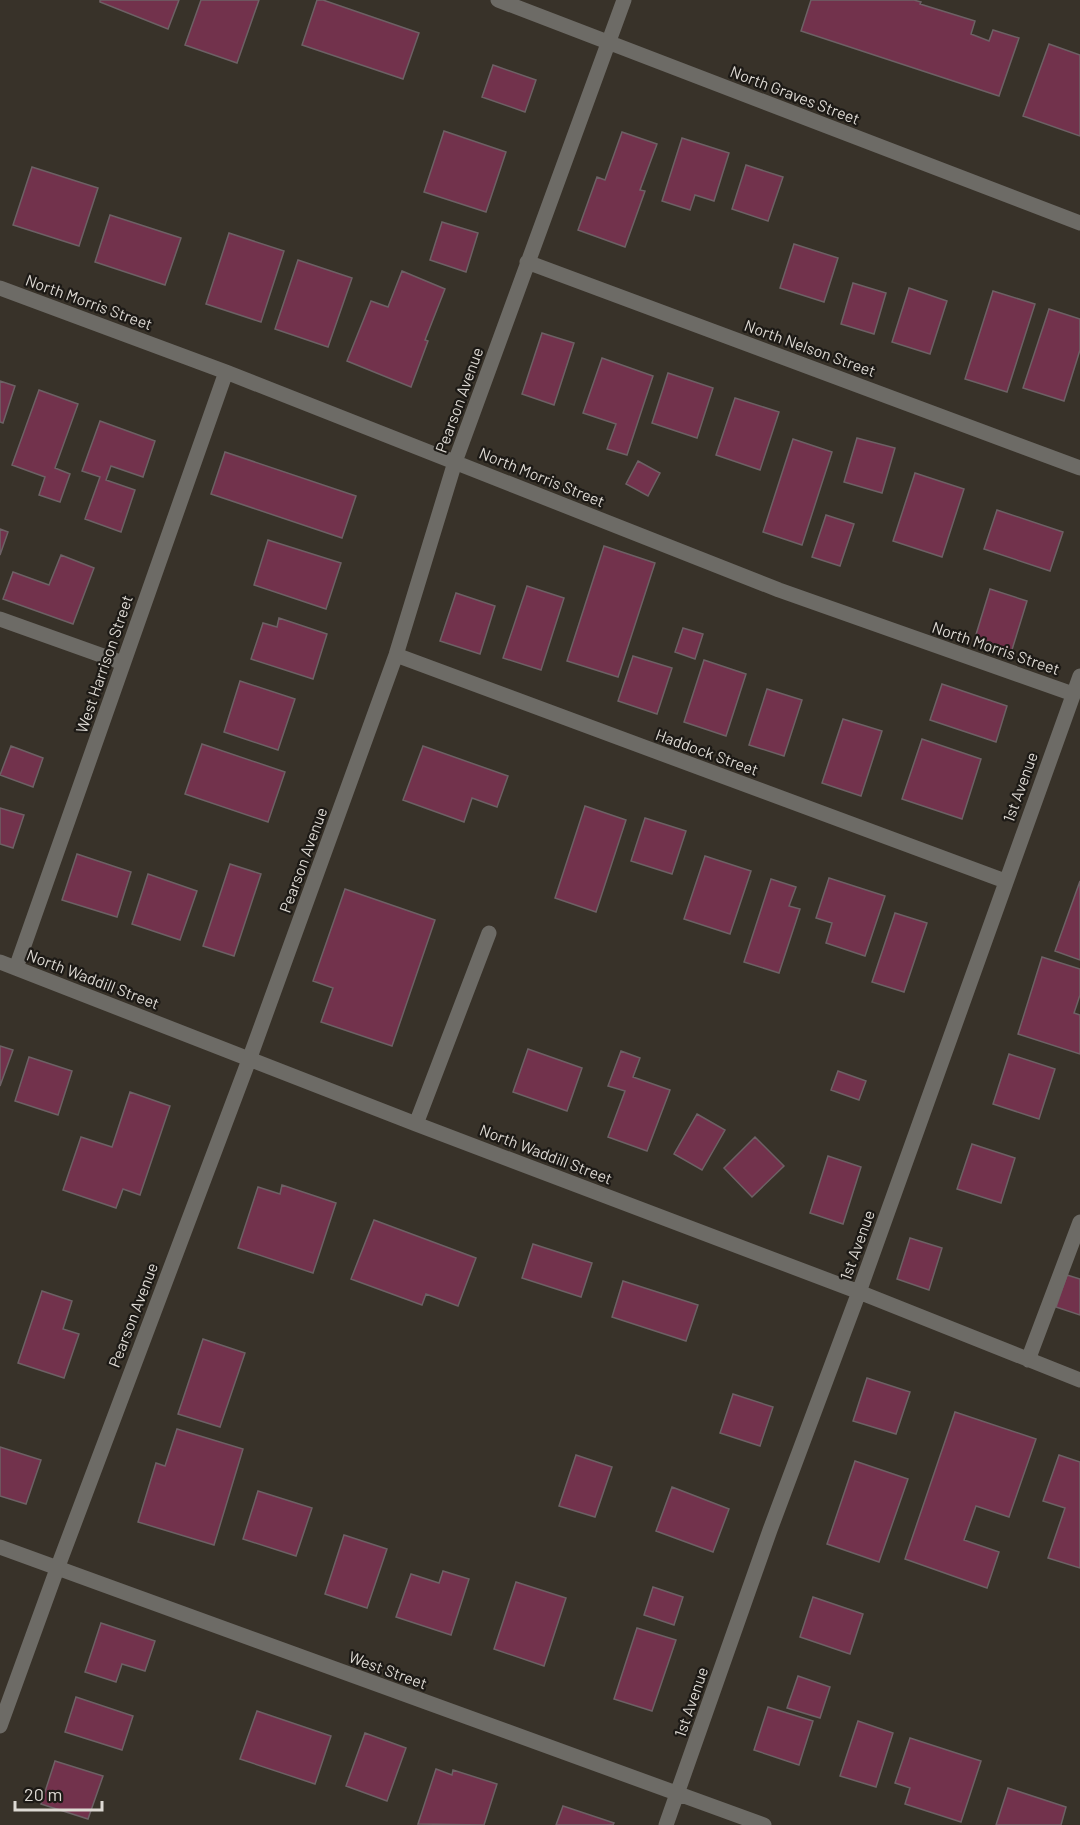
<svg xmlns="http://www.w3.org/2000/svg" width="1080" height="1825" font-family="Barlow,sans-serif">
	<style>
		.building { fill: #72324c; stroke: #6d6165; stroke-width: 1.5 }
		.lines { fill: none; stroke-linecap: round; stroke-linejoin: round }
		.minor { stroke: #6d6b66; stroke-width: 15 }
		.labels { text-anchor: middle; stroke-width: 4.5; stroke-linejoin: round; paint-order: stroke }
		.street-label { font-size: 16px; fill: #ddd9d3; stroke: #1d1a16 }
	</style>
	<rect width="100%" height="100%" fill="#383229"/>
	<path class="building" d="M100,0h79l-11,29 -68,-27z
		M201,0h58l-22,63 -52,-18z
		M317,0h6l96,33 -16,46 -101,-34z
		M811,0h103l7,2 -1,2 55,17 -4,13 18,7 4,-11 26,8 -20,58 -198,-65z
		M1049,44l31,11v81l-57,-20z
		M493,65l43,15 -11,32 -43,-15z
		M444,131l62,21 -20,60 -62,-20z
		M622,132l35,12 -17,46 5,1 -20,56 -47,-17 19,-53 8,3z
		M682,138l47,15 -15,48 -19,-6 -5,15 -28,-9z
		M746,165l37,12 -15,44 -36,-12z
		M32,167l66,21 -19,58 -66,-21z
		M110,215l71,23 -16,47 -70,-23z
		M442,222l36,11 -12,39 -36,-12z
		M229,233l55,18 -23,71 -55,-18z
		M794,244l44,14 -14,44 -44,-14z
		M298,260l54,18 -24,69 -53,-18z
		M402,271l43,18 -20,51 3,1 -17,46 -64,-26 24,-60 17,6z
		M853,283l33,10 -12,41 -33,-10z
		M909,288l38,13 -17,53 -38,-12z
		M993,291l42,13 -28,88 -42,-13z
		M1049,309l31,10v31l-16,51 -41,-13z
		M542,333l32,10 -20,62 -32,-11z
		M602,358l51,18 -26,79 -20,-6 9,-25 -33,-11z
		M668,373l45,15 -16,50 -45,-15z
		M0,381l15,5 -12,37 -3,-1z
		M39,390l39,14 -23,64 15,6 -10,28 -21,-7 6,-18 -33,-12z
		M735,398l44,14 -19,58 -44,-15z
		M100,421l55,20 -12,36 -32,-11 -5,14 29,10 -14,42 -36,-13 15,-42 -18,-6z
		M857,438l38,10 -13,45 -38,-11z
		M793,439l39,13 -30,93 -39,-13z
		M225,452l131,44 -14,42 -131,-44z
		M638,461l22,12 -12,23 -22,-12z
		M915,473l49,16 -22,68 -49,-16z
		M997,510l66,22 -13,39 -66,-22z
		M826,515l28,9 -14,42 -28,-9z
		M0,529l8,3 -8,23z
		M268,540l73,23 -15,46 -72,-24z
		M604,546l51,17 -37,114 -51,-16z
		M61,555l33,13 -21,56 -70,-25 10,-27 36,13z
		M527,586l37,12 -23,72 -38,-12z
		M990,589l37,12 -16,52 -37,-12z
		M456,593l39,13 -15,48 -40,-13z
		M279,618l48,16 -14,45 -62,-20 12,-36 14,4z
		M683,628l20,6 -8,25 -20,-7z
		M633,656l39,12 -15,46 -39,-13z
		M704,660l42,14 -20,62 -42,-14z
		M240,681l55,18 -17,51 -54,-18z
		M942,684l65,22 -11,36 -66,-22z
		M767,689l35,11 -18,56 -35,-11z
		M843,719l39,12 -21,65 -39,-13z
		M922,739l59,20 -19,60 -60,-20z
		M202,744l83,28 -17,50 -83,-28z
		M11,746l32,12 -10,29 -33,-12z
		M423,746l85,30 -11,31 -25,-9 -8,24 -61,-22z
		M585,806l41,14 -30,92 -41,-14z
		M0,808l24,7 -11,33 -13,-4z
		M645,818l41,13 -14,43 -41,-13z
		M77,854l54,18 -14,45 -55,-17z
		M705,856l46,15 -21,63 -46,-15z
		M230,864l31,10 -27,82 -31,-10z
		M148,874l49,17 -17,49 -48,-16z
		M829,878l56,18 -20,60 -39,-13 6,-20 -16,-5z
		M771,879l25,8 -7,19 11,3 -21,64 -35,-11z
		M1080,881v79l-25,-9z
		M345,889l90,31 -43,126 -71,-24 12,-34 -20,-7z
		M895,913l32,10 -23,69 -32,-10z
		M1042,957l38,12v26l-6,18 6,2v39l-62,-20z
		M0,1046l13,4 -13,36z
		M528,1049l54,19 -15,43 -54,-19z
		M621,1051l19,7 -7,19 37,13 -23,61 -39,-14 17,-46 -17,-5z
		M1009,1054l46,15 -16,50 -46,-15z
		M29,1057l43,14 -14,44 -43,-14z
		M838,1071l28,10 -7,19 -28,-10z
		M130,1092l40,14 -30,89 -17,-6 -7,19 -53,-18 18,-53 31,10z
		M697,1114l28,16 -23,40 -28,-16z
		M755,1137l29,29 -32,31 -28,-29z
		M972,1144l43,14 -14,45 -44,-14z
		M828,1156l33,11 -18,57 -33,-11z
		M282,1185l54,18 -23,70 -75,-25 20,-61 22,7z
		M374,1220l102,38 -18,48 -32,-12 -4,11 -71,-26z
		M910,1238l32,10 -13,42 -32,-11z
		M533,1244l59,19 -11,34 -59,-19z
		M1067,1275l13,4v36l-24,-8z
		M623,1281l75,24 -12,36 -74,-24z
		M42,1291l30,10 -9,28 16,5 -15,44 -46,-15z
		M203,1339l42,14 -25,74 -42,-13z
		M867,1378l43,14 -14,42 -43,-13z
		M733,1394l40,13 -13,39 -40,-13z
		M955,1412l81,27 -27,78 -33,-11 -12,34 35,12 -12,36 -82,-29z
		M177,1429l66,20 -29,96 -76,-23 18,-59 9,3z
		M0,1447l41,13 -15,44 -26,-8z
		M576,1455l36,12 -17,50 -36,-11z
		M1059,1455l21,7v106l-32,-10 17,-50 -22,-7z
		M855,1461l53,18 -29,83 -52,-18z
		M672,1487l57,22 -16,43 -57,-21z
		M258,1491l54,17 -16,48 -53,-17z
		M344,1535l43,14 -20,59 -42,-14z
		M443,1571l26,8 -18,56 -55,-18 15,-43 28,9z
		M516,1582l50,16 -22,68 -50,-17z
		M653,1587l30,10 -9,28 -30,-10z
		M813,1597l50,17 -13,40 -50,-17z
		M101,1623l54,18 -10,30 -23,-7 -6,18 -31,-10z
		M637,1628l39,12 -24,71 -38,-12z
		M798,1676l32,11 -10,31 -33,-10z
		M76,1697l57,19 -11,34 -57,-18z
		M768,1707l45,14 -14,44 -45,-15z
		M257,1711l74,25 -16,48 -75,-25z
		M858,1721l35,12 -17,54 -36,-11z
		M365,1733l41,15 -19,53 -41,-15z
		M910,1738l71,23 -20,61 -56,-18 5,-16 -15,-5z
		M55,1761l48,15 -15,43 -47,-15z
		M436,1769l16,6 1,-5 44,14 -13,41 -66,-1z
		M1008,1788l58,19 -5,18h-65z
		M563,1806l51,17 -1,2h-57z"/>
	<g class="lines">
		<path class="minor" d="M498,0l582,223
			M527,262l553,206
			M0,288l226,84 553,218 294,104
			M0,619l123,44
			M396,655l609,226
			M0,962l416,162 443,168 221,88
			M16,968l210,-596
			M416,1124l73,-191
			M1028,1360l52,-138
			M0,1547l764,278
			M0,1726l57,-157 192,-509 147,-405 59,-193 169,-462
			M666,1825l104,-295 89,-238 221,-616"/>
	</g>
	<g class="labels">
		<g class="street-label">
			<text transform="translate(795 95) rotate(21)" y="6">North Graves Street</text>
			<text transform="translate(89 302) rotate(20)" y="6">North Morris Street</text>
			<text transform="translate(810 348) rotate(20)" y="6">North Nelson Street</text>
			<text transform="translate(459 400) rotate(-70)" y="6">Pearson Avenue</text>
			<text transform="translate(542 477) rotate(22)" y="6">North Morris Street</text>
			<text transform="translate(996 648) rotate(19)" y="6">North Morris Street</text>
			<text transform="translate(104 664) rotate(-71)" y="6">West Harrison Street</text>
			<text transform="translate(707 752) rotate(20)" y="6">Haddock Street</text>
			<text transform="translate(1020 787) rotate(-70)" y="6">1st Avenue</text>
			<text transform="translate(303 860) rotate(-70)" y="6">Pearson Avenue</text>
			<text transform="translate(93 979) rotate(21)" y="6">North Waddill Street</text>
			<text transform="translate(546 1154) rotate(21)" y="6">North Waddill Street</text>
			<text transform="translate(857 1245) rotate(-70)" y="6">1st Avenue</text>
			<text transform="translate(133 1315) rotate(-69)" y="6">Pearson Avenue</text>
			<text transform="translate(388 1670) rotate(20)" y="6">West Street</text>
			<text transform="translate(691 1702) rotate(-71)" y="6">1st Avenue</text>
		</g>
	</g>
	<path d="M15 1801v9h87v-9" fill="none" stroke="#ddd9d3" stroke-width="3"/>
	<text x="24" y="1801" font-size="18" fill="#ddd9d3" stroke="#1d1a16" stroke-width="4.5" paint-order="stroke">20 m</text>
</svg>
